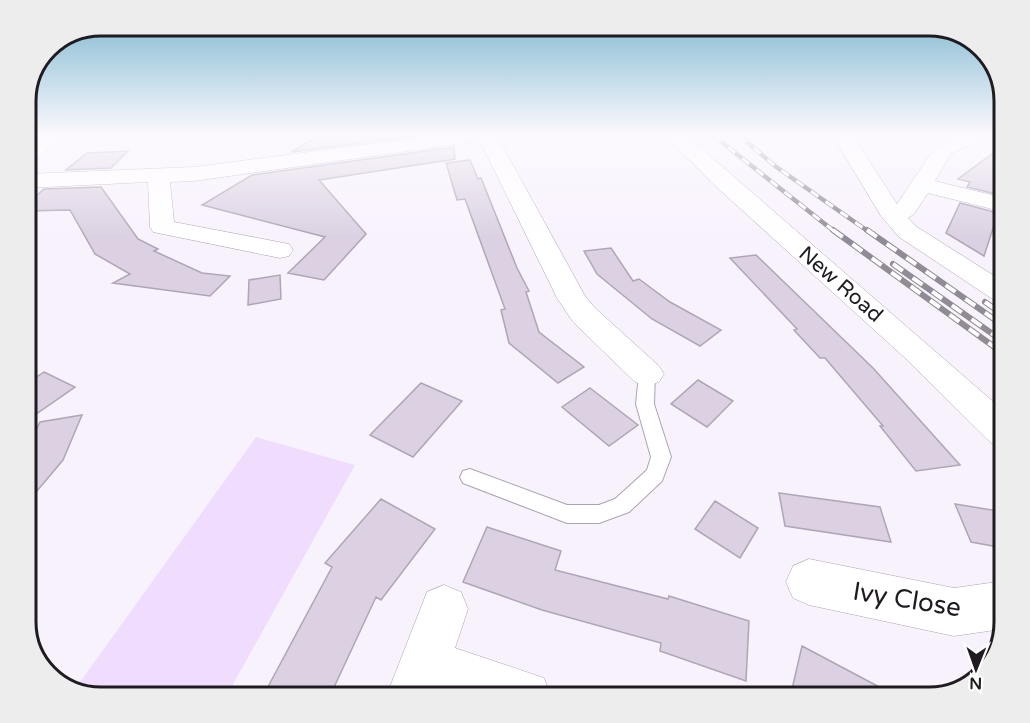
<svg xmlns="http://www.w3.org/2000/svg" width="1030" height="723" font-family="'Varela Round',sans-serif">
	<style>
		.green { fill: #f0ddfe }
		.building { fill: #dbd1e2; stroke: #afa5b6; stroke-width: 1.5 }
		.lines { fill: none; stroke-linecap: round; stroke-linejoin: round }
		.lane-casing { stroke: #aca3b3; stroke-width: 2 }
		.street-casing { stroke: #aca3b3; stroke-width: 1 }
		.secondary-casing { stroke: #aca3b3; stroke-width: 1 }
		.lane { fill: #fff; fill-rule: evenodd }
		.street { fill: #fff; fill-rule: evenodd }
		.secondary { fill: #fff; fill-rule: evenodd }
		.rail-far1-casing { stroke: #908b94; stroke-width: 4.5 }
		.rail-casing { stroke: #908b94; stroke-width: 6 }
		.rail-far1 { stroke: #fff; stroke-width: 3; stroke-dasharray: 9; stroke-linecap: butt }
		.rail { stroke: #fff; stroke-width: 4; stroke-dasharray: 12; stroke-linecap: butt }
		.labels { text-anchor: middle; stroke-width: 5; stroke-linejoin: round; paint-order: stroke }
		.street-label { font-size: 21px; fill: #1f1b21; stroke: #fff }
		.near-street-label { font-size: 26px; fill: #1f1b21; stroke: #fff }
		.rim { fill: none; stroke: #1f1b21; stroke-width: 3 }
	</style>
	<rect width="100%" height="100%" fill="#f8f2fd"/>
	<path class="green" d="M256,437l99,28 -129,232h-125l-26,-8z"/>
	<path class="building" d="M319,136h96l-124,16z
		M1004,145v51l-37,-9 3,-5 -12,-3z
		M454,147l1,12 -136,21 47,54 -42,46 -36,-7 37,-36 -123,-32 50,-30z
		M128,151l-17,17 -45,2 21,-17z
		M470,160l8,19 3,-1 36,90 12,23 -3,1 13,40 45,35 -26,16 -49,-40 -8,-33 4,-1 -40,-110 -8,1 -11,-37z
		M101,187l37,52 20,10 -4,2 48,22 28,3 -20,20 -97,-13 17,-9 -35,-20 -25,-44 -44,1v-6l18,-16z
		M960,203l38,10 -14,43 -38,-23z
		M611,248l22,33 6,-2 31,23 51,28 -21,16 -48,-27 -55,-45 -13,-23z
		M756,255l117,113 87,97 -44,6 -36,-45h3l-58,-68h-5l-26,-28 3,-1 -67,-71z
		M280,275l1,24 -33,6 1,-25z
		M44,372l31,15 -49,34v-37z
		M698,380l35,21 -26,26 -36,-23z
		M421,383l41,18 -49,56 -43,-22z
		M590,388l48,37 -29,21 -47,-39z
		M82,415l-19,45 -37,44v-53l14,-29z
		M779,493l101,14 11,35 -106,-16z
		M381,499l54,30 -54,71 -5,-3 -47,101h-67l70,-131 -7,-4z
		M715,501l43,27 -18,30 -45,-29z
		M955,504l49,8v36l-33,-6z
		M487,527l74,24 -6,19 113,29 1,-3 80,25 -3,60 -86,-30 1,-8 -119,-33 -79,-28z
		M802,646l98,52h-93l-15,-9z"/>
	<g class="lines">
		<g class="lane-casing">
			<path id="lane" d="M647,368l6,2 2,4 -1,30 17,53 -9,24 -33,31 -30,11h-32l-104,-40 -3,-6 3,-6 7,-2 97,36h32l16,-6 32,-29 4,-13 -15,-53 3,-30 2,-4z"/>
		</g>
		<g class="street-casing">
			<path id="street" d="M40,136h22l-29,26 -7,2v-16z
				M432,136h65l88,160 10,12 64,58 5,8 -5,8 -12,4 -12,-4 -62,-60 -16,-24 -77,-157 -286,40 -24,1 4,40 115,22 4,6 -4,6 -9,2 -127,-26 -3,-5 -2,-45 -122,6v-14l168,-7z
				M833,136h20l44,68 39,-58 21,-10h26l-3,4 -29,14 -16,27 69,17v14l-76,-19 -14,21 -6,4 9,9 87,55v21l-10,-3 -95,-63 -18,-21z
				M809,559l145,29 50,-7v41l-2,7 -48,7 -145,-31 -16,-7 -7,-16 7,-16z
				M444,585l17,7 7,17 -13,39 89,30 7,19h-101l-10,-3 -2,3h-52l41,-105z"/>
		</g>
		<g class="secondary-casing">
			<path id="secondary" d="M666,136h21l317,275v36l-13,-4 -88,-87 -191,-173z"/>
		</g>
		<use href="#lane" class="lane"/>
		<use href="#street" class="street"/>
		<use href="#secondary" class="secondary"/>
		<g class="rail-far1-casing">
			<path id="rail-far1" d="M714,136l121,96
				M740,136l35,30 94,66"/>
		</g>
		<g class="rail-casing">
			<path id="rail" d="M833,230l171,124
				M867,230l137,96
				M893,264l111,78
				M985,302l19,13"/>
		</g>
		<use href="#rail-far1" class="rail-far1"/>
		<use href="#rail" class="rail"/>
	</g>
	<linearGradient id="sky" x2="0" y2="1"><stop stop-color="#77b4cd"/><stop offset="0.57" stop-color="#fcf9fe"/><stop offset="1" stop-color="#fcf9fe" stop-opacity="0"/></linearGradient>
	<rect width="1030" height="237" fill="url(#sky)"/>
	<g class="labels">
		<g class="street-label">
			<text transform="translate(841 284) rotate(41)" y="7">New Road</text>
		</g>
		<g class="near-street-label">
			<text transform="translate(907 599) rotate(9)" y="9">Ivy Close</text>
		</g>
	</g>
	<path d="M0 0H1030V723H0ZM101 36H929A65 65 0 0 1 994 101V622A65 65 0 0 1 929 687H101A65 65 0 0 1 36 622V101A65 65 0 0 1 101 36Z" fill="#ededed" fill-rule="evenodd"/>
	<path class="rim" d="M101 36H929A65 65 0 0 1 994 101V622A65 65 0 0 1 929 687H101A65 65 0 0 1 36 622V101A65 65 0 0 1 101 36Z"/>
	<g transform="translate(976 669) rotate(181)" stroke="#ffffff" stroke-width="4.5" paint-order="stroke">
	<path d="M0-4.5L10 22L0 15L-10 22Z" fill="#1f1b21"/>
	<text y="-9" font-size="16" font-weight="bold" text-anchor="middle" fill="#1f1b21">N</text>
	</g>
</svg>
